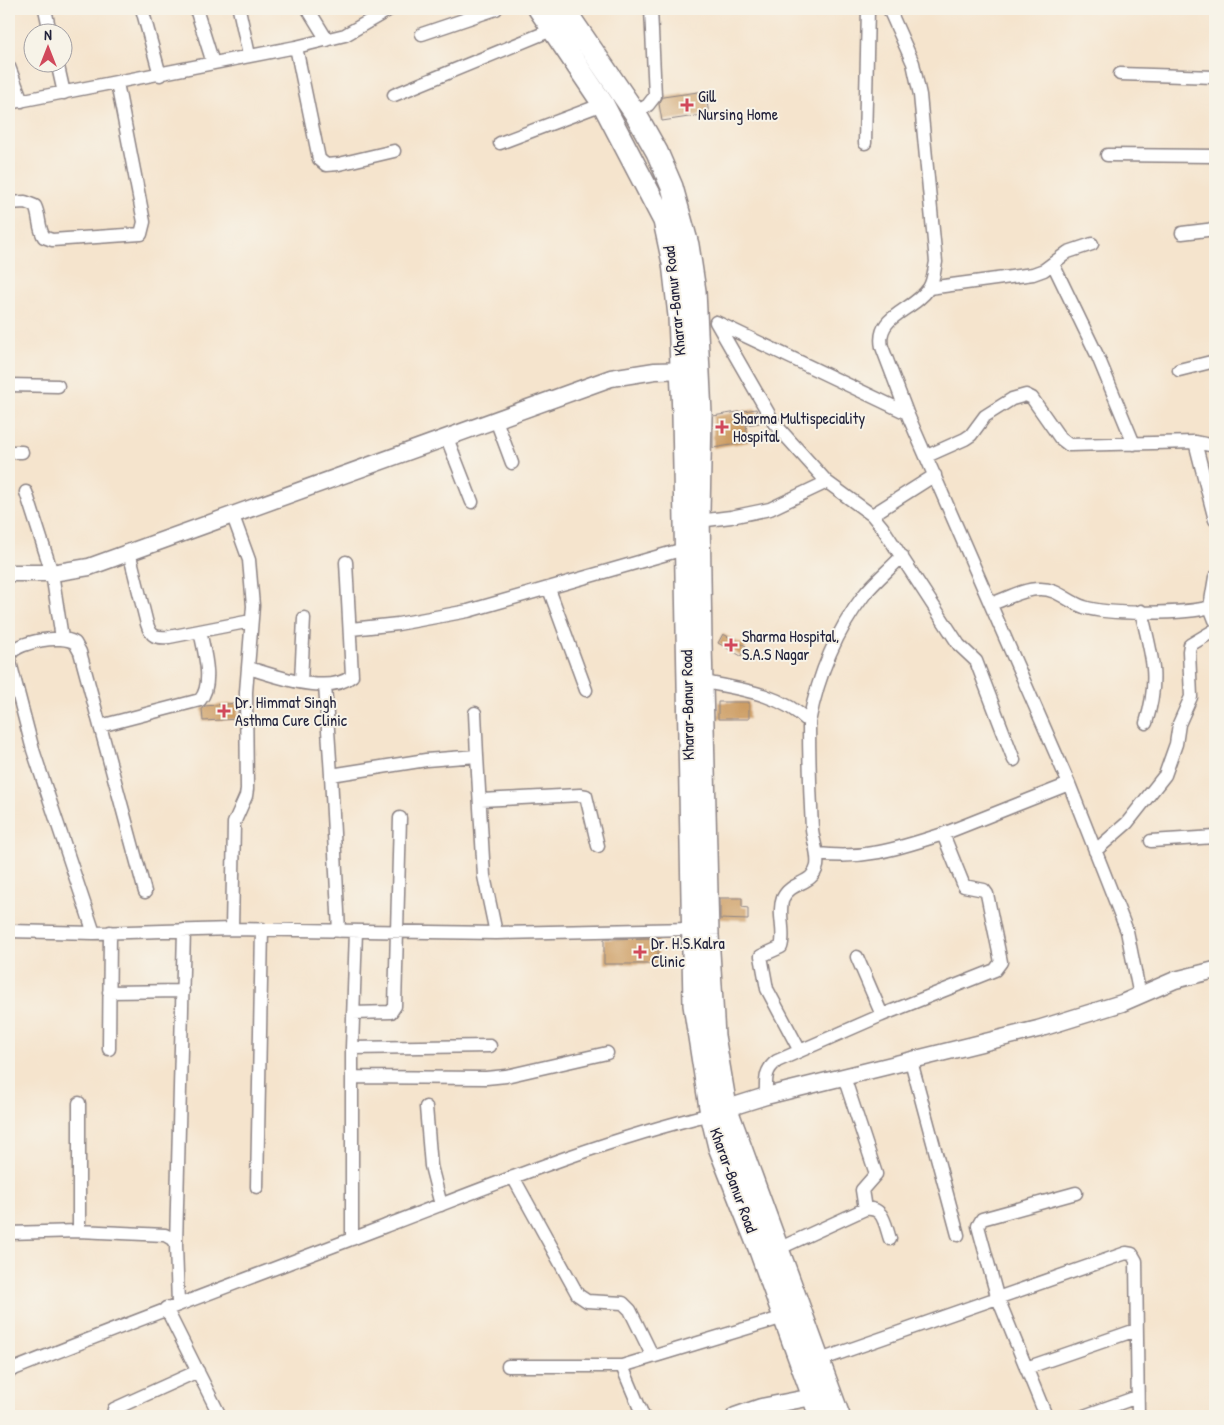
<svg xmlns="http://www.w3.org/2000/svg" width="1224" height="1425" font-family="'Patrick Hand',sans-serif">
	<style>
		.building { fill: #cd9e65 }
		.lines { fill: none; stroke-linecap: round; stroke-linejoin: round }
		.minor-casing { stroke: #8c8384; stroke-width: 15 }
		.tertiary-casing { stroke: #8c8384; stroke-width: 19 }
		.trunk-casing { stroke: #8c8384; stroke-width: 24 }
		.minor { stroke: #fff; stroke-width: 12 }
		.tertiary { stroke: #fff; stroke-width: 16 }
		.trunk { stroke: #fff; stroke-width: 21 }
		.poi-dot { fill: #d1495b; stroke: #f7f3e8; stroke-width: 2 }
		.labels { text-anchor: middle; stroke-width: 4; stroke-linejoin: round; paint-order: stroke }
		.poi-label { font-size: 16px; fill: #22223b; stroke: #f7f3e8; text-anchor: start }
		.street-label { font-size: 16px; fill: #22223b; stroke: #f7f3e8 }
	</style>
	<rect width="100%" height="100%" fill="#f7f3e8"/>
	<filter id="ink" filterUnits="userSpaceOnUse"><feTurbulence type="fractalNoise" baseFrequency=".02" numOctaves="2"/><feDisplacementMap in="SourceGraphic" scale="10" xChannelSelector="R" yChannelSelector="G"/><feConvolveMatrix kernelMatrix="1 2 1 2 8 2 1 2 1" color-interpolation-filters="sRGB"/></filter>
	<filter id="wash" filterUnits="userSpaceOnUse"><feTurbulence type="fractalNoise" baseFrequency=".0096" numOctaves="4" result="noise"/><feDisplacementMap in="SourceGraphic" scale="20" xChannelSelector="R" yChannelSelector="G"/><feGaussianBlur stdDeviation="1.12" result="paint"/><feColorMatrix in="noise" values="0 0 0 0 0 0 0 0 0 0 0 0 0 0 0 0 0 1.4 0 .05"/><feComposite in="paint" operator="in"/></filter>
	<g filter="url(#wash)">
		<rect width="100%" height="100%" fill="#f5e4cd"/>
		<g id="blocks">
			<path class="building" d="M705,91l4,23 -47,7 -3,-17 4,-7z
				M756,409l4,14 -14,2 3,17 -36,6v-32z
				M723,634l23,12 -5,10 -23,-13z
				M718,702h31v17h-31z
				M238,703v16l-35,2 -1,-13 3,-2z
				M720,898h22v9l6,1v12l-28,-1z
				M658,938v26h-54v-25z"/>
		</g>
	</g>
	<g filter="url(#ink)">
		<use href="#blocks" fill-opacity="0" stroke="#8c8384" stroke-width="1"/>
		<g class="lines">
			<g class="minor-casing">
				<path id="minor" d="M45,9l5,23
					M142,9l18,66
					M196,9l17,54
					M239,9l10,46
					M308,9l19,31
					M889,9l24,54 7,32 16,167c-2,8 -2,18 -7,26 -16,24 -54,27 -47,59l25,66 162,371 58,147 13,65
					M422,34l74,-25
					M296,47l23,112 7,6 13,-1 55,-13
					M57,62l7,31
					M9,67l13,34
					M1120,74l95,3
					M394,95l160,-66
					M9,103l287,-56 49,-12 45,-26
					M635,113l13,-8 7,-9 -4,-87
					M500,143l103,-39
					M865,143l3,-134
					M1107,155l108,1
					M9,203l16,-1 10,4c5,10 3,22 9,31l8,3 89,-6 3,-12 -27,-139
					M1182,233l33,-4
					M1053,264l45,93 36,87
					M929,288l104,-14 11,-4 24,-18 24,-8
					M716,322l58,101 53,59 45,33 10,12 77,118 17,16 38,99
					M716,322l191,91
					M1179,370l36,-9
					M9,385l49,1
					M496,420l16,43
					M447,438l25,64
					M1195,442l20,78
					M9,452h13
					M927,456l38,-17 6,-4 14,-19 27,-17 14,-4 6,3 28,40 9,7 126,-3 20,4
					M26,492l26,81 10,65
					M872,515l63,-40
					M699,521l32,-4 39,-8 57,-27
					M129,552l18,72c4,13 9,14 22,13l82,-16
					M549,589l37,101
					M991,604c15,-5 32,-15 48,-15 18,-1 29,13 45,18 23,8 104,7 126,0l5,-30
					M1210,607l5,13
					M1141,611c11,46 19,66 5,112
					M351,629l47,-5 70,-13 216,-62
					M249,668c27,8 79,28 103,8l-6,-114
					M301,682l3,-64
					M704,682c37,7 77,12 105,40 9,-46 26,-89 55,-127 11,-14 26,-26 38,-39
					M325,685l6,90
					M475,713l2,43
					M100,726l100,-26c14,-16 4,-49 0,-69
					M481,800l99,-5 6,1 12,50
					M943,834l126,-50
					M1151,841l64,-4
					M1095,851l32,-28 38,-48 11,-31 3,-20 12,-27 -2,-46 1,-6 25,-15
					M232,929l2,-106 12,-27 1,-7 -1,-97 7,-86 -4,-46 -16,-44
					M9,931l85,2 138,-4 264,4 195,-4
					M339,931l-8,-156 95,-15 51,-4 7,120 12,57
					M94,933l-61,-183 -23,-88v-8c10,-13 52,-20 65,-11l5,9 65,240
					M857,957l25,58
					M109,992l74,-1
					M353,1013l38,-1 4,-6 5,-188
					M352,1048l138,-2
					M109,1049l1,-117
					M800,1051l-33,-62 -6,-33 20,-9c5,-15 -4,-33 2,-49 8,-17 30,-13 34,-32 2,-13 -4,-24 -5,-37 -2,-36 -3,-71 -3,-107
					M911,1061l47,174
					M352,1077l134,1 20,-2 101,-23
					M844,1077l32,97 -14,16 3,19
					M766,1096c0,-15 -2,-26 11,-35l105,-46 113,-45 6,-8 -14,-68 -3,-4 -20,-4 -21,-52c-44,14 -78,26 -125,20
					M426,1107l5,59 10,39
					M513,1177l65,118 9,6 36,2 7,7 22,45
					M257,1187l5,-258
					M79,1231v-128
					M9,1233l70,-2 86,4 7,4 4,6 2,59
					M352,1239v-191l4,-117
					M176,1245l8,-315
					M778,1249l87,-40c19,-3 20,16 25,30
					M166,1308l54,108
					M820,1360l306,-107 6,1 4,7 2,155
					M508,1366h114l162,-49
					M622,1366l21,50
					M1026,1368l110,-38
					M9,1371c124,-50 249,-96 374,-144 107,-41 216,-86 328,-113
					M113,1416l1,-7 84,-38
					M1046,1416l-49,-120 -19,-70 4,-7 94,-26
					M1084,1416l53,-19"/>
			</g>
			<g class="tertiary-casing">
				<path id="tertiary" d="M9,573h43l37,-6 522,-189 44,-7 37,-1
					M715,1112l51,-16 272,-67 84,-26 53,-23 40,-10
					M735,1416l26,-9 62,-12"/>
			</g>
			<g class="trunk-casing">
				<path id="trunk" d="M539,9l64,95 61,117 9,42 6,53 4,99 11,590 17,109 8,33 40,101 61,168
					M564,9l71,104 22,39 15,35 16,58 7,46 6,123 -2,98 2,132 7,291 6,101 12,71 113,309"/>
			</g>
			<use href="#minor" class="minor"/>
			<use href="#tertiary" class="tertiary"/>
			<use href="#trunk" class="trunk"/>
		</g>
	</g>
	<g class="poi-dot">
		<path d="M684.5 97.5h5v5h5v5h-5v5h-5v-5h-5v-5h5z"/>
		<path d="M719.5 419.5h5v5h5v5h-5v5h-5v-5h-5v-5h5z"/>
		<path d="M728.5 637.5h5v5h5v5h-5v5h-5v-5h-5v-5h5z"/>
		<path d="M221.5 703.5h5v5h5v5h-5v5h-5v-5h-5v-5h5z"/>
		<path d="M637.5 944.5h5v5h5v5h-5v5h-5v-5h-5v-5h5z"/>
	</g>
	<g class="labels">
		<g class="poi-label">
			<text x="698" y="102">Gill<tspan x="698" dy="18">Nursing Home</tspan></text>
			<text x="733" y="424">Sharma Multispeciality<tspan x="733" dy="18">Hospital</tspan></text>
			<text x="742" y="642">Sharma Hospital,<tspan x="742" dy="18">S.A.S Nagar</tspan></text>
			<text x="235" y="708">Dr. Himmat Singh<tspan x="235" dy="18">Asthma Cure Clinic</tspan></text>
			<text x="651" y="949">Dr. H.S.Kalra<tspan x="651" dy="18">Clinic</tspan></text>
		</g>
		<g class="street-label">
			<text transform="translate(674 301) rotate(-96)" y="6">Kharar-Banur Road</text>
			<text transform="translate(687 705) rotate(-91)" y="6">Kharar-Banur Road</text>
			<text transform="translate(734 1180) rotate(70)" y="6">Kharar-Banur Road</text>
		</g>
	</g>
	<rect width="1224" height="1425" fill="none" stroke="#f7f3e8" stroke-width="30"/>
	<g transform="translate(48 48)"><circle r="24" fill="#f7f3e8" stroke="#a29fa3"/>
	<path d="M0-4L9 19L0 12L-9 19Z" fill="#d1495b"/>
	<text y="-8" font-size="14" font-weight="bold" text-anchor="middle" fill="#22223b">N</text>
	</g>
</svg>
